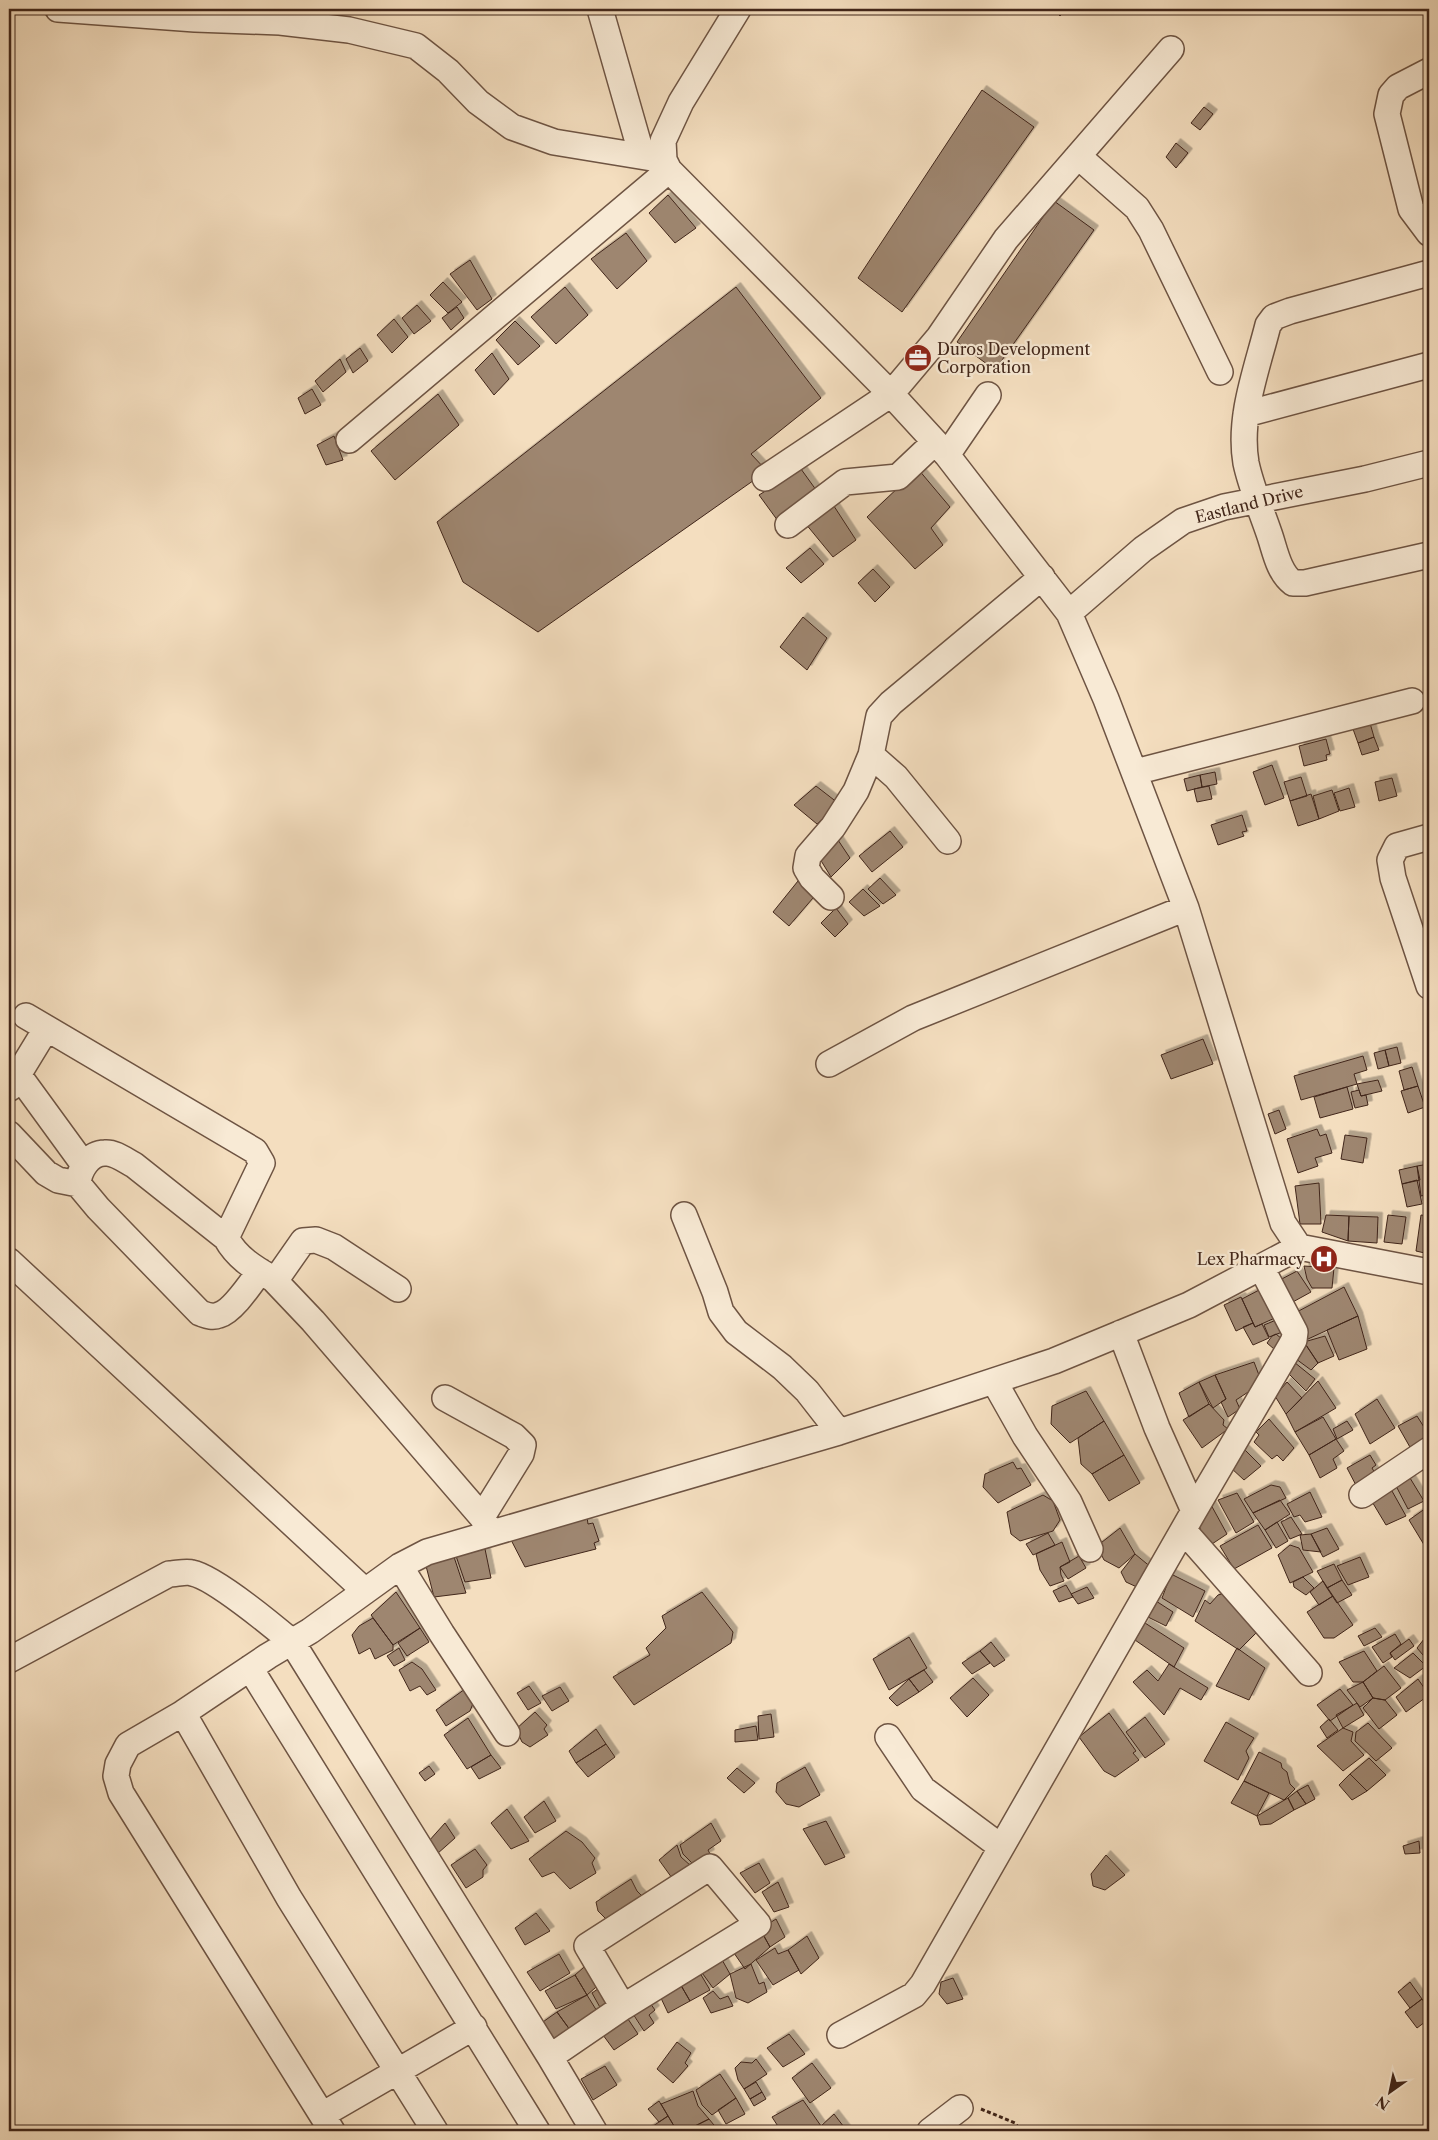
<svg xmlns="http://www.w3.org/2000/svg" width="1438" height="2140" font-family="'Libre Caslon Text',serif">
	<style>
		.building { fill: #9e8670; stroke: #41261a; filter: url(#shadow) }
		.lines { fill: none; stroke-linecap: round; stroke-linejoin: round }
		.minor-casing { stroke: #6e5443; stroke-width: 28 }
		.path { stroke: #41261a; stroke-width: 3; stroke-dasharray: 4 2.5; stroke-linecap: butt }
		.minor { stroke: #f8ead5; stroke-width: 25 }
		.labels { text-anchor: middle; stroke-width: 4.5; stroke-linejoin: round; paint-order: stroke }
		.poi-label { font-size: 16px; fill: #41261a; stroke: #f8ead5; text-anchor: start }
		.street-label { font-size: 16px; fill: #41261a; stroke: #f8ead5 }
	</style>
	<defs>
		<filter id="shadow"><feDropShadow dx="4.5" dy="-4.5" stdDeviation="0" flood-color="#0004"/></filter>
	</defs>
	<rect width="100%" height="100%" fill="#f4debf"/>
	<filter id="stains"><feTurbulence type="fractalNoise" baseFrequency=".004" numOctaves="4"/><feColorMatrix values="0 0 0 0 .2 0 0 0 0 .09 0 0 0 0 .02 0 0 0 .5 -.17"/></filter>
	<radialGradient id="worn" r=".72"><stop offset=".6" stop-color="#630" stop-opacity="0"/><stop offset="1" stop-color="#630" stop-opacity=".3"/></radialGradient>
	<path class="building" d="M1053,9h13l-6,7z
		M982,90l52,37 -132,185 -44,-34z
		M1204,107l9,7 -13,16 -9,-7z
		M1176,143l12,10 -12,15 -10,-11z
		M668,195l28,33 -21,15 -26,-30z
		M1054,201l40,29 -99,140 -38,-28z
		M626,233l21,28 -30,28 -26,-30z
		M470,260l22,39 -15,11 -27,-36z
		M443,282l19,20 -14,11 -18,-18z
		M565,287l23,28 -32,29 -25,-27z
		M736,287l85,111 -70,56 16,17 -229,161 -75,-50 -26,-60z
		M417,305l14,16 -17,13 -12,-16z
		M457,307l7,11 -13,12 -9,-12z
		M394,319l14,18 -16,16 -15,-18z
		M515,321l25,25 -22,19 -22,-25z
		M360,348l8,13 -15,12 -7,-14z
		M492,353l17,26 -15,16 -19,-25z
		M340,359l6,13 -23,20 -8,-11z
		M312,389l9,16 -16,9 -7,-16z
		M438,394l21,31 -64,55 -24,-29z
		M334,436l9,24 -17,5 -9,-20z
		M801,469l18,25 -41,27 -19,-26z
		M918,469l32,38 -19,21 12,17 -28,24 -48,-52z
		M830,500l26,40 -23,17 -28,-34z
		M810,548l14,16 -23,19 -15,-15z
		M873,569l17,18 -15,15 -17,-19z
		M803,617l24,21 -20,32 -27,-23z
		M1370,723l4,14 -16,6 -5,-14z
		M1374,737l5,13 -17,5 -4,-12z
		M1326,739l4,15 -4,1 1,5 -23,6 -5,-20z
		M1272,765l12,33 -19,7 -12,-33z
		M1215,772l2,12 -15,3 -2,-12z
		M1200,775l2,12 -15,4 -3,-12z
		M1301,777l6,19 -17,5 -6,-19z
		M1392,778l5,18 -18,5 -4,-19z
		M816,786l22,17 -21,21 -23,-19z
		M1209,786l3,13 -15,3 -3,-13z
		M1349,788l6,19 -15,4 -6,-18z
		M1332,790l7,21 -20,8 -6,-23z
		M1311,794l8,25 -21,7 -8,-25z
		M1242,815l5,16 -5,1 2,4 -26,9 -7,-20z
		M890,831l13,16 -31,25 -13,-16z
		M838,840l12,18 -19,19 -11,-18z
		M880,878l16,17 -13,9 -15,-15z
		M798,881l15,17 -24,28 -16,-14z
		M863,889l17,17 -16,10 -15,-14z
		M836,908l12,16 -13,13 -14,-14z
		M1203,1039l10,25 -42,15 -10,-24z
		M1397,1047l4,16 -12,3 -4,-16z
		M1385,1050l4,16 -11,3 -4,-16z
		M1363,1056l4,14 -13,4 3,10 -56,16 -7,-24z
		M1412,1067l6,19 -14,4 -5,-19z
		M1378,1080l4,11 -21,5 -4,-12z
		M1418,1086l7,21 -17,6 -7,-22z
		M1347,1087l6,22 -33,9 -6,-21z
		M1359,1090l2,6 5,-1 2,10 -13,3 -4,-16z
		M1279,1110l7,19 -11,5 -7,-20z
		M1317,1129l3,7 6,-2 6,19 -17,5 3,8 -20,7 -11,-34z
		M1345,1135l22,3 -4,25 -22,-4z
		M1429,1164v30l-8,2 -4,-30z
		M1417,1166l3,14 -18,4 -3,-14z
		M1417,1180l5,24 -15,3 -5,-23z
		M1319,1183l2,41h-21l-5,-38z
		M1326,1215l23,1 -1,25 -26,-9z
		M1388,1215l18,2 -4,27 -18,-2z
		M1421,1215l8,1v38l-13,-3z
		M1349,1216l29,1 -1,26 -29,-2z
		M1304,1266l30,2 -2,20h-20l-5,-9z
		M1297,1271l14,21 -20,11 -15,-21z
		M1344,1287l14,29 -50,23 -7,-7 -8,-18z
		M1261,1289l16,28 -22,10 -13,-28z
		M1241,1297l12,26 -17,8 -12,-26z
		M1358,1316l9,33 -28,11 -12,-30z
		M1281,1318l4,13 -16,6 -5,-12z
		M1253,1323l2,4 7,-3 7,14 -16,7 -10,-18z
		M1276,1334l12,10 -7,11 -14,-12 5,-7z
		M1325,1336l9,20 -16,7 -14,-21z
		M1304,1342l14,21 -7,7 -15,-11z
		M1254,1362l8,21 -26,17 4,9 -12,8 -7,-15 5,-3 -11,-24z
		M1294,1362l21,17 -9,12 -19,-19z
		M1215,1375l11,24 -13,9 -14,-26z
		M1318,1381l18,27 -41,24 -9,-18z
		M1199,1382l10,22 -20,13 -10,-24z
		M1287,1382l15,16 -16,16 -11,-18z
		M1086,1391l18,30 -34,22 -19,-19 1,-18z
		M1377,1399l18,29 -25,16 -15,-30z
		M1209,1404l15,16 -1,5 5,4 -26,19 -19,-28z
		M1417,1416l12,19v12l-14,9 -17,-30z
		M1323,1417l13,22 -27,16 -14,-23z
		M1269,1419l25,29 -11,13 -6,-6 -5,4 -18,-17 5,-7 -3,-3z
		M1104,1421l20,34 -32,19 -11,-10 -3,-26z
		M1347,1421l6,9 -16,9 -4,-10z
		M1336,1439l8,12 -11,8 4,9 -17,10 -11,-23z
		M1243,1448l18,18 -17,14 -14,-13z
		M1124,1455l16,28 -31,18 -17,-27z
		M1370,1455l6,10 -4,3 7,12 -20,11 -12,-23z
		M1013,1462l4,7 4,-1 10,17 -33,18 -15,-16 2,-13z
		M1410,1478l14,23 -16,8 -12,-23z
		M1271,1485l9,2 6,11 -33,15 -9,-14z
		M1392,1491l14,25 -20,9 -15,-25z
		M1310,1492l12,25 -17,5 -5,-7 -6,2 -7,-13z
		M1237,1493l17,29 -18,11 -18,-33z
		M1043,1495l10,6 7,19 -7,11 -33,10 -9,-7 -4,-22z
		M1280,1500l10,14 -25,16 -12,-17z
		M1210,1503l17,31 -15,10 -11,-12 -4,-14z
		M1426,1508l3,3v42l-20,-33z
		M587,1517l1,7 5,-1 6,18 -5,2 2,6 -71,18 -16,-31z
		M1291,1517l11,17 -12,5 -9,-17z
		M1277,1522l11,19 -12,7 -11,-18z
		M1258,1525l14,23 -38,21 -14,-23z
		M1120,1528l15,26 -16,14 -15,-8 -7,-14z
		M1327,1528l12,21 -16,8 -12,-23z
		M1048,1533l7,12 -22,10 -7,-11z
		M1311,1534l10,18 -18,-2 -3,-15z
		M1062,1542l8,20 -10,5 1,8 3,6 -14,5 -10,-16 -4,-16z
		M1290,1545l9,3 14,24 -23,11 -12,-28z
		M485,1549l6,29 -26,4 -9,-26z
		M1135,1554l17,14 -13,20 -13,-6 -5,-10z
		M1079,1556l7,12 -18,11 -8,-12z
		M454,1557l12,36 -32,4 -9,-35z
		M1360,1557l9,20 -21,8 -11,-19z
		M1334,1564l8,16 -15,8 -10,-17z
		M1171,1574l34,17 -12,26 -31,-19z
		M1303,1577l11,11 -8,7 -12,-8 -1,-5z
		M1342,1580l10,15 -15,8 -10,-15z
		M1323,1581l10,15 -14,9 -9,-13z
		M1066,1585l7,12 -14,5 -6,-11z
		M1087,1587l7,11 -16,6 -7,-10z
		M396,1592l24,36 -27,17 -22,-30z
		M702,1592l31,40 -2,11 -97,62 -21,-28 37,-22 -4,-7 20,-20 -4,-12z
		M1225,1593l34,37 -20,20 -44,-29 10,-21 5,4 8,-9z
		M1333,1596l20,29 -19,13h-10l-17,-26z
		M1156,1601l17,11 -7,14 -20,-10z
		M373,1618l20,27v5l-18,9 -5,-11 -11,6 -7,-19 7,-9z
		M1145,1623l39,25 -10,19 -39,-27z
		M420,1628l9,14 -22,14 -9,-13z
		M1375,1628l7,9 -18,9 -6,-10z
		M1395,1634l6,10 -11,9 2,4 -9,6 -11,-16z
		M1428,1634l1,2v26l-12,-14z
		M909,1637l18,31 -38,22 -16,-31z
		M1409,1639l5,7 -19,14 -5,-7z
		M991,1642l14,18 -11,7 -14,-16z
		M399,1648l6,12 -11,6 -7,-10z
		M1237,1648l28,20 -16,32 -33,-14z
		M980,1651l10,12 -18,11 -10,-11z
		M1364,1651l13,20 -14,11h-10l-14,-20z
		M1413,1653l13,13 -16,12 -16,-10z
		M412,1662l10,7 14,21 -9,5 -7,-9 -10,5 -11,-21z
		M1169,1664l39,24 -7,12 -21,-12 -16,27 -31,-33 14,-12 11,11z
		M1384,1666l17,22 -16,12 -12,-2 -10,-16z
		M924,1670l9,12 -14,10 -10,-13z
		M973,1678l16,17 -22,22 -17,-19z
		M909,1679l10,13 -22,14 -8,-8z
		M1418,1679l11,16 -23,17 -10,-15z
		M1363,1682l10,16 -13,9 -13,-17z
		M529,1686l12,17 -13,7 -11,-17z
		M560,1687l9,14 -17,10 -10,-15z
		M465,1689l9,12 -4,10 -24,15 -10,-16z
		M1340,1689l13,16 -23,16 -13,-16z
		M1373,1698l12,2 12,15 -18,14 -16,-21z
		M1357,1703l7,12 -21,13 -7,-13z
		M535,1712l12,13 -3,4 4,6 -18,12 -8,-5 -6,-13z
		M1109,1713l27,38 -3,2 6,7 -24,17 -11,-6 -25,-34z
		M771,1714l3,23 -15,2 -1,-23z
		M1145,1717l20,27 -20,14 -19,-26z
		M468,1718l23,37 -24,14 -23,-34z
		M1329,1719l9,11 -11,8 -7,-11z
		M1226,1722l28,16 -8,13 3,7 -11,22 -34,-19z
		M1368,1723l24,25 -16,13 -21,-20 1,-9z
		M756,1726l2,14 -23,2v-12z
		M1343,1728l10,4 -2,9 13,14 -21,16 -26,-25z
		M596,1729l10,15 -30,19 -7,-12z
		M606,1744l9,13 -27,20 -12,-14z
		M1259,1752l22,11 1,5 5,4 3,12 5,5 -11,11 -40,-19z
		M491,1755l10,13 -22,11 -8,-12z
		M1369,1758l17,17 -19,16 -17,-17z
		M429,1766l6,8 -10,7 -6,-8z
		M805,1767l15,28 -21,12 -13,-3 -10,-12 1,-9z
		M737,1768l18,15 -11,10 -17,-15z
		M1350,1774l17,17 -15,9 -13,-15z
		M1244,1781l25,12 -12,23 -26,-13z
		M1308,1785l7,14 -9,5 -9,-13z
		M1297,1791l9,13 -12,6 -6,-12z
		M1288,1798l6,12 -23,14 -11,1 -3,-9z
		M544,1801l12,20 -21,12 -11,-16z
		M507,1809l22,32 -18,8 -20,-26z
		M826,1821l19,36 -20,8 -22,-36z
		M445,1823l10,15 -18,16 -9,-12z
		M711,1823l10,18 -13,9 2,4 -17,10 -10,-10 -3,-9z
		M566,1831l16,11 13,16 -3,5 4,10 -26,16 -16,-17 -12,5 -13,-18z
		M1419,1841l1,12 -15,1 -2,-8z
		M677,1845l4,12 10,9 -19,12 -13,-18z
		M475,1849l12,16 -4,5v7l-17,11 -15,-23z
		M1106,1855l19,20 -20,15 -12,-4 -2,-12z
		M759,1863l11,20 -15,10 -15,-20z
		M631,1879l6,12 6,6 -37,22 -8,-8 -2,-9z
		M778,1882l11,25 -15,5 -12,-20z
		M536,1913l14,18 -25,14 -10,-17z
		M776,1919l9,18 -15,10 -10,-18z
		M760,1929l10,18 -25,22 -11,-16z
		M807,1936l12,22 -18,16 -13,-24z
		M775,1948l3,6 10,-4 11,20 -26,15 -17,-25z
		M559,1954l11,19 -30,18 -13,-19z
		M721,1958l9,16 -17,14 -13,-18z
		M591,1961l12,20 -16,14 -12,-20z
		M751,1964l8,20 5,-2 3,10 -19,11 -12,-5 -6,-24z
		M697,1968l13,22 -20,11 -11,-19z
		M575,1975l12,20 -31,14 -11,-18z
		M953,1978l10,21 -16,5 -8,-10 2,-12z
		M679,1982l11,19 -22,12 -8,-17z
		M1410,1982l12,17 -12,9 -12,-16z
		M605,1984l11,19 -14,8 -10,-18z
		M713,1991l7,8 8,-3 5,10 -22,7 -8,-15z
		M587,1995l13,21 -27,18 -16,-22z
		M1422,1999l7,10v10l-12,9 -12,-16z
		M650,2003l5,7 -6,5 5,8 -10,8 -11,-17z
		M557,2012l16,22 -17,10 -16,-20z
		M628,2019l10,15 -24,16 -11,-15z
		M789,2034l16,20 -22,13 -16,-19z
		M677,2042l14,11 -6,10 3,3 -15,17 -16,-14z
		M756,2059l11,15 -23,15 -6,-9 -3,-12 6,-6 11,1z
		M812,2063l19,25 -21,15 -18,-25z
		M605,2066l12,19 -24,15 -12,-21z
		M720,2074l16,24 -24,17 -10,-10 -6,-15z
		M756,2082l6,10 -12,7 -6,-10z
		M693,2091l5,15 11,13 -24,12h-8l-16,-27z
		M762,2092l4,7 -12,7 -4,-7z
		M736,2098l9,16 -19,10 -8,-14z
		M803,2100l18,26 -8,5h-32l-9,-14z
		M659,2101l9,15 -9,6 -11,-13z
		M834,2114l13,17h-22l-4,-5z
		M668,2116l9,15h-31l13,-9z
		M709,2119l10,12h-34z"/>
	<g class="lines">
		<g class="minor-casing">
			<path id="minor" d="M58,9l137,10 85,3 69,8 67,16 32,25 30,31 34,25 42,15 110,18
				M600,9l42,147
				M738,9l-57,93 -18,39 1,19 5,10 222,224 56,61 122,158 37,86 80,209 97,315 16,24
				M1429,71l-31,16 -7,8 -4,19 24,95 18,24
				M1078,156l59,52 14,22 69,142
				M1429,273l-139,38 -16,6 -6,8c-11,44 -30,92 -22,138 5,24 16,49 24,73 5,15 9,37 23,47h12l124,-28
				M1246,414l183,-49
				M349,440l320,-270
				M947,455l41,-60
				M765,478l126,-84 48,-57 67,-98 165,-190
				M788,525l57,-43 53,-5 37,-35
				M1069,613l74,-64 40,-28 41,-14 141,-28 64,-16
				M871,755l25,22 52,64
				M1135,772l277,-71
				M1429,837l-32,9 -7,14 3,18 36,108
				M831,897l-19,-19 -6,-10 2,-12 25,-29 23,-36 15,-36 8,-39 12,-13 151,-126
				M26,1016l229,135 7,12 -36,75c11,20 28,30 47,41
				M829,1064l84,-46 273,-110
				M17,1073l67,92
				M10,1088l36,-59
				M9,1134l37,39 12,7 20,4
				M684,1215l31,77 6,20 15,20 46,35 25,24 32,41
				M226,1238l-92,-73c-8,-4 -19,-13 -29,-12 -16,0 -26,17 -27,31l20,24 102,105c6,2 12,5 19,2 14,-4 32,-32 41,-44
				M9,1261l356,330
				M398,1289l-64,-42 -18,-7 -13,1 -28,40 38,40 169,196 9,15
				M1121,1333l36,95 37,83
				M994,1381l31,55 44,66 21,47
				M445,1398l69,38 9,9 -2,9 -39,63
				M1362,1495l67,-45
				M1184,1531l125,142
				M400,1566l42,68 65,99
				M9,1660l160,-86c7,0 17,-3 23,-1 22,4 81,53 100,69l258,415 44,74
				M250,1668l287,463
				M183,1713l106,185 146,233
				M888,1737l35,52 78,58
				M840,2035l74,-40 9,-11 271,-473 96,-164 4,-7 1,-8 -33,-63
				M550,2057l73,-50 135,-83 -48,-57 -123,79 36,61
				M322,2115l152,-88
				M332,2131l-211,-338 -5,-17 2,-12 10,-19 55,-32 85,-57 42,-25 90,-65 27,-14 412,-120 215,-71 135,-56 110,-58 130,25
				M930,2131l30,-23"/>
		</g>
		<path class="path" d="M981,2109l34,14 6,8"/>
		<use href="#minor" class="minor"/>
	</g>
	<defs>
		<g id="office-disc" transform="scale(1.4375)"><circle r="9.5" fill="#8f2418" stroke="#f8ead5"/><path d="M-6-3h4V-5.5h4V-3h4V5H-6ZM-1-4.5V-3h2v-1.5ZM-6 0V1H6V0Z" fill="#fff"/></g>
		<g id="hospital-disc" transform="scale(1.4375)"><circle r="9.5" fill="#8f2418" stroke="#f8ead5"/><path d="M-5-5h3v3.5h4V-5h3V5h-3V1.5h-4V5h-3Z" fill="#fff"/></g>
	</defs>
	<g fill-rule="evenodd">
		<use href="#office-disc" x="918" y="358"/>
		<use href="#hospital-disc" x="1324" y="1259"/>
	</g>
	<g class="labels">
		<g class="poi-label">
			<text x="937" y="355">Duros Development<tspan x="937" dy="18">Corporation</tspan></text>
			<text x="1305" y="1265" text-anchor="end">Lex Pharmacy</text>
		</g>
		<g class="street-label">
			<text transform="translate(1249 504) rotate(-14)" y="6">Eastland Drive</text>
		</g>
	</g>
	<rect width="1438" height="2140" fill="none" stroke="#f4debf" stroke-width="30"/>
	<rect x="10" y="10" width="1418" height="2120" fill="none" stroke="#41261a" stroke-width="2.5"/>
	<rect x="15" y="15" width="1408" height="2110" fill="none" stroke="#41261a"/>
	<g transform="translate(1390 2092) rotate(213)" stroke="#f8ead5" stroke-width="4" paint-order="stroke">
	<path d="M0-4L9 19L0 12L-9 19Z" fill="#41261a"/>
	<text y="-8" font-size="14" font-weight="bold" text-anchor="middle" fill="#41261a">N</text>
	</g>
	<rect width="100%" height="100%" filter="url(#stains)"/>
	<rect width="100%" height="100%" fill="url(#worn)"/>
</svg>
